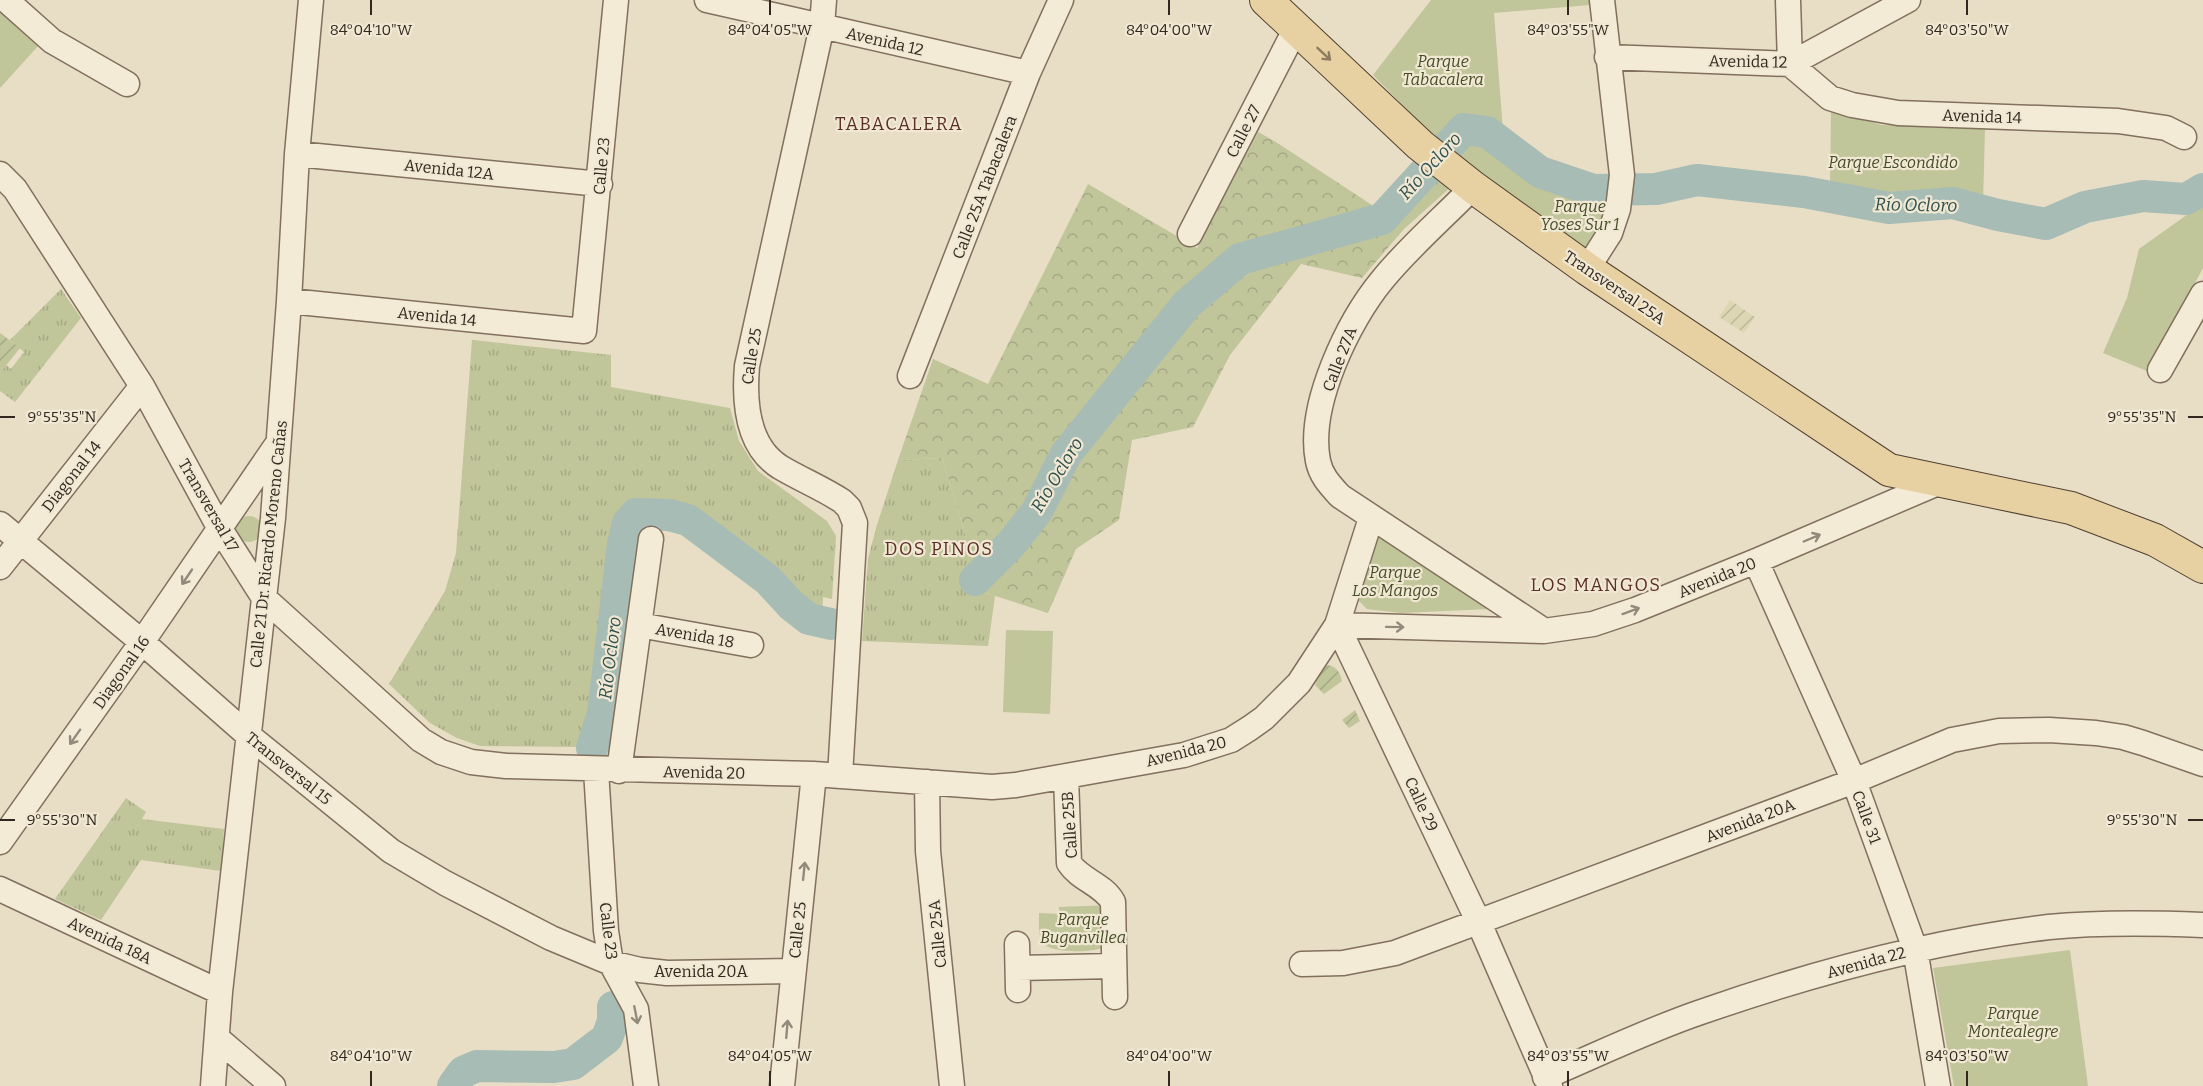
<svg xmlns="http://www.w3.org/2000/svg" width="2203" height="1086" font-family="Bitter,serif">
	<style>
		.farmland { fill: url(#farmland-furrows) }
		.grass { fill: url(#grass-tufts) }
		.forest { fill: url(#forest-crowns) }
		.park { fill: #c0c59a }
		.garden { fill: url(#garden-furrows) }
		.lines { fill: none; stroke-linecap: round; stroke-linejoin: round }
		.river { stroke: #a6bcb5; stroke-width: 32 }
		.minor-casing { stroke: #81705d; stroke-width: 27 }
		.major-casing { stroke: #4f3f31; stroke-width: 34 }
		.minor { stroke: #f4ebd7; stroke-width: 24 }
		.major { stroke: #e7d0a1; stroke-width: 32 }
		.oneway { stroke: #8d7c60 }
		.oneway2 { stroke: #948a7b }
		.ticks { fill: none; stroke: #33281f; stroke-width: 2 }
		.labels { text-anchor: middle; stroke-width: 4.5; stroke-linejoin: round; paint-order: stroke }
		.street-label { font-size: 16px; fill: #33281f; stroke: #f1e8d3 }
		.park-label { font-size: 16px; font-style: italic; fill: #444c28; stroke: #f1e8d3 }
		.neighbourhood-label { font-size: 18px; letter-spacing: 1.5px; fill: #5a2f24; stroke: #f1e8d3 }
		.water-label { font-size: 18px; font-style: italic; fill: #30504e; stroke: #f1e8d3 }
		.ticks-label { font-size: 15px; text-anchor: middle; fill: #33281f; stroke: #f1e8d3; stroke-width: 4.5; stroke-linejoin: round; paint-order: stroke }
	</style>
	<defs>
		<pattern id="farmland-furrows" width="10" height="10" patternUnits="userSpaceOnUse" patternTransform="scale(1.5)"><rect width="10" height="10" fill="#ddd6b3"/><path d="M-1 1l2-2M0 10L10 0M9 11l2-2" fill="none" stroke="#beb89a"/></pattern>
		<pattern id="grass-tufts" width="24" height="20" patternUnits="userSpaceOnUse" patternTransform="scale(1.5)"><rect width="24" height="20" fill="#c0c59a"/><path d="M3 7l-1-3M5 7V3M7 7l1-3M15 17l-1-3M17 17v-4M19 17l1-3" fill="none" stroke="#a5a984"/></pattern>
		<pattern id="forest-crowns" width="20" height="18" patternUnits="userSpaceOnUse" patternTransform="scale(1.5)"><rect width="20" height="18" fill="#c0c59a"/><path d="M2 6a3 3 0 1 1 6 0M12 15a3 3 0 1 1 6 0" fill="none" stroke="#a5a984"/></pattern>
		<pattern id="garden-furrows" width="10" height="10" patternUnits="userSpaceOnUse" patternTransform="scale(1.5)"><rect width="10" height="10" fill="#c0c59a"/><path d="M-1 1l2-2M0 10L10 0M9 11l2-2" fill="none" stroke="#a5a984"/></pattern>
	</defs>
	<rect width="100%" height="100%" fill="#e8ddc5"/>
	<path class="farmland" d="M1730,300l25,17 -11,16 -25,-16z"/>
	<path class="grass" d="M61,289l20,29 -66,84 -15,-11v-18l6,-8 5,4 13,-17 -14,-12z
		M472,340l139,15v32l119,21 9,33 19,30 69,50 9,15 -4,63 -9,-2 -1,21 -9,-3 -9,-7 -29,-33 -79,-56 -27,-9 -36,-2 -12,14 -23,187 -18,38 -100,-1 -23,-8 -27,-15 -41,-39 56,-93 11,-38z
		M942,458l41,134 12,4 -7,50 -126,-5 6,-82 8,-31 22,-68z
		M126,798l20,14 -4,7 82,10 -3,42 -80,-11 -40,60 -46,-21z"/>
	<path class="forest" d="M1258,132l18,10 102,67 42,-48 32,25 -48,43 -42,49 -61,-14 -71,91 -37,72 -61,13 -13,80 -43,29 -28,64 -65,-21 -41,-134 -44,2 35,-101 55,25 100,-200 109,64z"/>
	<path class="park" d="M1431,0h158v5l-95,8 9,118 -20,-7 -23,-3 -20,22 -67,-68z
		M0,11l39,34 -39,43z
		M1831,111l51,14 103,4 -2,74 -29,-9 -63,6 -61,-12z
		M1465,137h16l56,41 58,18 13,1 -7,30 -17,21 -133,-95z
		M2203,199v69l-56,103 -44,-18 24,-55 12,-49 49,-35z
		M236 529a13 13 0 1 1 26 0a13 13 0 1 1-26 0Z
		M1378,532l112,77 -89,4 -34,-4 -8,-8v-10z
		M1006,630l47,1 -3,83 -47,-2z
		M1113,905l-4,37c-2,2 -5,5 -8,6 -11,5 -53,5 -59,-6 -4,-8 -3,-20 -3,-29l20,1v-7z
		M2070,950l18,136h-134l-21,-118z"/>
	<path class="garden" d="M0,333l20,15 -20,25z
		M1325,665c10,0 15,6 17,16l-18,13 -9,-9 5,-15z
		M1355,710l5,11 -11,7 -7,-8z"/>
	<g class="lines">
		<path class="river" d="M975,580l37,-37 25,-32 29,-57 121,-150 53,-45 142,-40 82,-90 23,3 53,40 53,18 63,-1 41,-9 107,12 85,16 64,-5 45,12 48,9 39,-17 58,-11 43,3 17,-10
			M592,748l11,-34 20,-170 5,-21 8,-9 33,1 19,5 80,60 23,25 18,14 22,5
			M453,1086l10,-14 14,-6 77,1 19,-3 34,-26 6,-17v-14"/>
		<g class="minor-casing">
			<path id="minor" d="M6,0l46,41 75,43
				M707,0l321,73
				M824,0l-2,26 -75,340c-3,35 0,80 33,101 20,12 42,21 62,34l7,7 6,15 -15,253
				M1788,0l2,64 40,34 22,7 46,8 220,8 48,7 18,9
				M1607,57l183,7 118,-64
				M297,154l303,30
				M0,174l15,15 127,197 78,143 44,69 157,142 20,12 30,10 35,4 308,8 178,13 24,-2 168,-30 47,-15 19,-12 14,-10 35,-35 38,-58 34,-107
				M1473,187c-29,30 -63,59 -90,92 -35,42 -76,127 -65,182 3,15 12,24 22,35l203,134
				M1190,234l106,-206
				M1587,269l23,-36 8,-24 4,-34 -20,-175
				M289,301l295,30 32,-331
				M2160,370l43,-76
				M910,376l118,-303 33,-73
				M0,524l142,118 106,93 143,116 54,32 106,55 60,25 29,7 27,3 125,-2
				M1756,561l98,220 61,168 23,137
				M0,567l142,-181
				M639,625l112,20
				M1337,625l207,6 49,-7 42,-14 121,-49 184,-79
				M1337,625l142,298 71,163
				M596,770l10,161 5,32 25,46 10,77
				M619,771l32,-232
				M1066,776l3,87c11,17 34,21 44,39l2,95
				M927,782l1,69 24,235
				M0,842l142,-200 136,-199
				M0,889l220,103
				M1017,944l1,46
				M1302,964l41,-1 52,-10 459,-172 98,-41 47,-9 50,-1 47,3 27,4 20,6 60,21
				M1018,968l96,-2
				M217,1038l56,48
				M1545,1077c52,-22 103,-47 156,-65 112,-39 229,-71 348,-85 51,-5 103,-4 154,-2
				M213,1086l7,-94 53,-474 16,-217 8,-147 14,-154
				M782,1086l32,-312"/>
		</g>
		<g class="major-casing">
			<path id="major" d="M1266,0l154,145 53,42 114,82 302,201 182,38 84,32 48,27"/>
		</g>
		<use href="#minor" class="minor"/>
		<use href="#major" class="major"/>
	</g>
	<defs><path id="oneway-shaft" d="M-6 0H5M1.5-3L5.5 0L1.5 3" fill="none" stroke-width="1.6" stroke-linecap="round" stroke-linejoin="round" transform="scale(1.5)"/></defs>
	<use class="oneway" href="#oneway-shaft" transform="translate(1324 54) rotate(43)"/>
	<g class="oneway2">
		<use href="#oneway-shaft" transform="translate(1812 538) rotate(-23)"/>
		<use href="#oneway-shaft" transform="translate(187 577) rotate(124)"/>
		<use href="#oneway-shaft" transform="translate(1631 611) rotate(-20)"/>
		<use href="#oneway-shaft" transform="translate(1395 627) rotate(1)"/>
		<use href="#oneway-shaft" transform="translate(75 737) rotate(125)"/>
		<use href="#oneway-shaft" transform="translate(804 871) rotate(-84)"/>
		<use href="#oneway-shaft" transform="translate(636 1015) rotate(79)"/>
		<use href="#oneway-shaft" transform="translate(787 1029) rotate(-85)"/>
	</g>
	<path class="ticks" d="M371,0v15M770,0v15M1169,0v15M1568,0v15M1967,0v15M0,417h15M2188,417h15M0,820h15M2188,820h15M371,1071v15M770,1071v15M1169,1071v15M1568,1071v15M1967,1071v15"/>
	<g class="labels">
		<g class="street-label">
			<text transform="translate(885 41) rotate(13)" y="6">Avenida 12</text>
			<text transform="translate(1748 61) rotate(1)" y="6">Avenida 12</text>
			<text transform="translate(1982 116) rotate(2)" y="6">Avenida 14</text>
			<text transform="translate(1243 131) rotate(-63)" y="6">Calle 27</text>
			<text transform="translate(601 166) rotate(-85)" y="6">Calle 23</text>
			<text transform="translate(449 169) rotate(6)" y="6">Avenida 12A</text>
			<text transform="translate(984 187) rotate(-69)" y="6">Calle 25A Tabacalera</text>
			<text transform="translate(1615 287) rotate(34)" y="6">Transversal 25A</text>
			<text transform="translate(437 316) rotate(6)" y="6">Avenida 14</text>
			<text transform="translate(751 356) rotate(-81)" y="6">Calle 25</text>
			<text transform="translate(1339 359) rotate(-69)" y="6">Calle 27A</text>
			<text transform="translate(71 476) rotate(-52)" y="6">Diagonal 14</text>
			<text transform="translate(209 505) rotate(60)" y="6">Transversal 17</text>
			<text transform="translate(268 544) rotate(-84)" y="6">Calle 21 Dr. Ricardo Moreno Cañas</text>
			<text transform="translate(1717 577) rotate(-22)" y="6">Avenida 20</text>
			<text transform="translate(695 635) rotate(10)" y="6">Avenida 18</text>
			<text transform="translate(121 672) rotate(-55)" y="6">Diagonal 16</text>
			<text transform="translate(1186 751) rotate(-14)" y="6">Avenida 20</text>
			<text transform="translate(289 768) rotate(39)" y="6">Transversal 15</text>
			<text transform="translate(704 772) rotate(1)" y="6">Avenida 20</text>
			<text transform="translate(1422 804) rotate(65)" y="6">Calle 29</text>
			<text transform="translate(1867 817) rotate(70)" y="6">Calle 31</text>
			<text transform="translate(1750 820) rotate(-21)" y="6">Avenida 20A</text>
			<text transform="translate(1069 825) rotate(-94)" y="6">Calle 25B</text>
			<text transform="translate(797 930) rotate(-84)" y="6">Calle 25</text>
			<text transform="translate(609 931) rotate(83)" y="6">Calle 23</text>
			<text transform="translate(937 934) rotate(-96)" y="6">Calle 25A</text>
			<text transform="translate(110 940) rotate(25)" y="6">Avenida 18A</text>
			<text transform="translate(1866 962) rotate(-15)" y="6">Avenida 22</text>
			<text x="701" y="977">Avenida 20A</text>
		</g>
		<g class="park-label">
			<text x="1443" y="67">Parque<tspan x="1443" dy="18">Tabacalera</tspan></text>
			<text x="1893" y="168">Parque Escondido</text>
			<text x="1580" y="212">Parque<tspan x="1580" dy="18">Yoses Sur 1</tspan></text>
			<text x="1395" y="578">Parque<tspan x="1395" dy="18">Los Mangos</tspan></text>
			<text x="1083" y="925">Parque<tspan x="1083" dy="18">Buganvillea</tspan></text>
			<text x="2013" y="1019">Parque<tspan x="2013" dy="18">Montealegre</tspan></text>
		</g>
		<g class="neighbourhood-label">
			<text x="899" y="130">TABACALERA</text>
			<text x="939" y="555">DOS PINOS</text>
			<text x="1596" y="591">LOS MANGOS</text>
		</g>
		<g class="water-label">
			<text transform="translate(1430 166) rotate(-48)" y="6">Río Ocloro</text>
			<text transform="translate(1916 205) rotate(1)" y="6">Río Ocloro</text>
			<text transform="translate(1057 475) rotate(-59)" y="6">Río Ocloro</text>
			<text transform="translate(610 658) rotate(-83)" y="6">Río Ocloro</text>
		</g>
	</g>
	<g class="ticks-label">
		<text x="371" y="35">84°04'10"W</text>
		<text x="770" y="35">84°04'05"W</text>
		<text x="1169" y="35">84°04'00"W</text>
		<text x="1568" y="35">84°03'55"W</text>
		<text x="1967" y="35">84°03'50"W</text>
		<text x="62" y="422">9°55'35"N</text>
		<text x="2142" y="422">9°55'35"N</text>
		<text x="62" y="825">9°55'30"N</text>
		<text x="2142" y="825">9°55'30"N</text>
		<text x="371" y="1061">84°04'10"W</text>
		<text x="770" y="1061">84°04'05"W</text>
		<text x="1169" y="1061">84°04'00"W</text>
		<text x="1568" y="1061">84°03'55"W</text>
		<text x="1967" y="1061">84°03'50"W</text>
	</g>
</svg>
